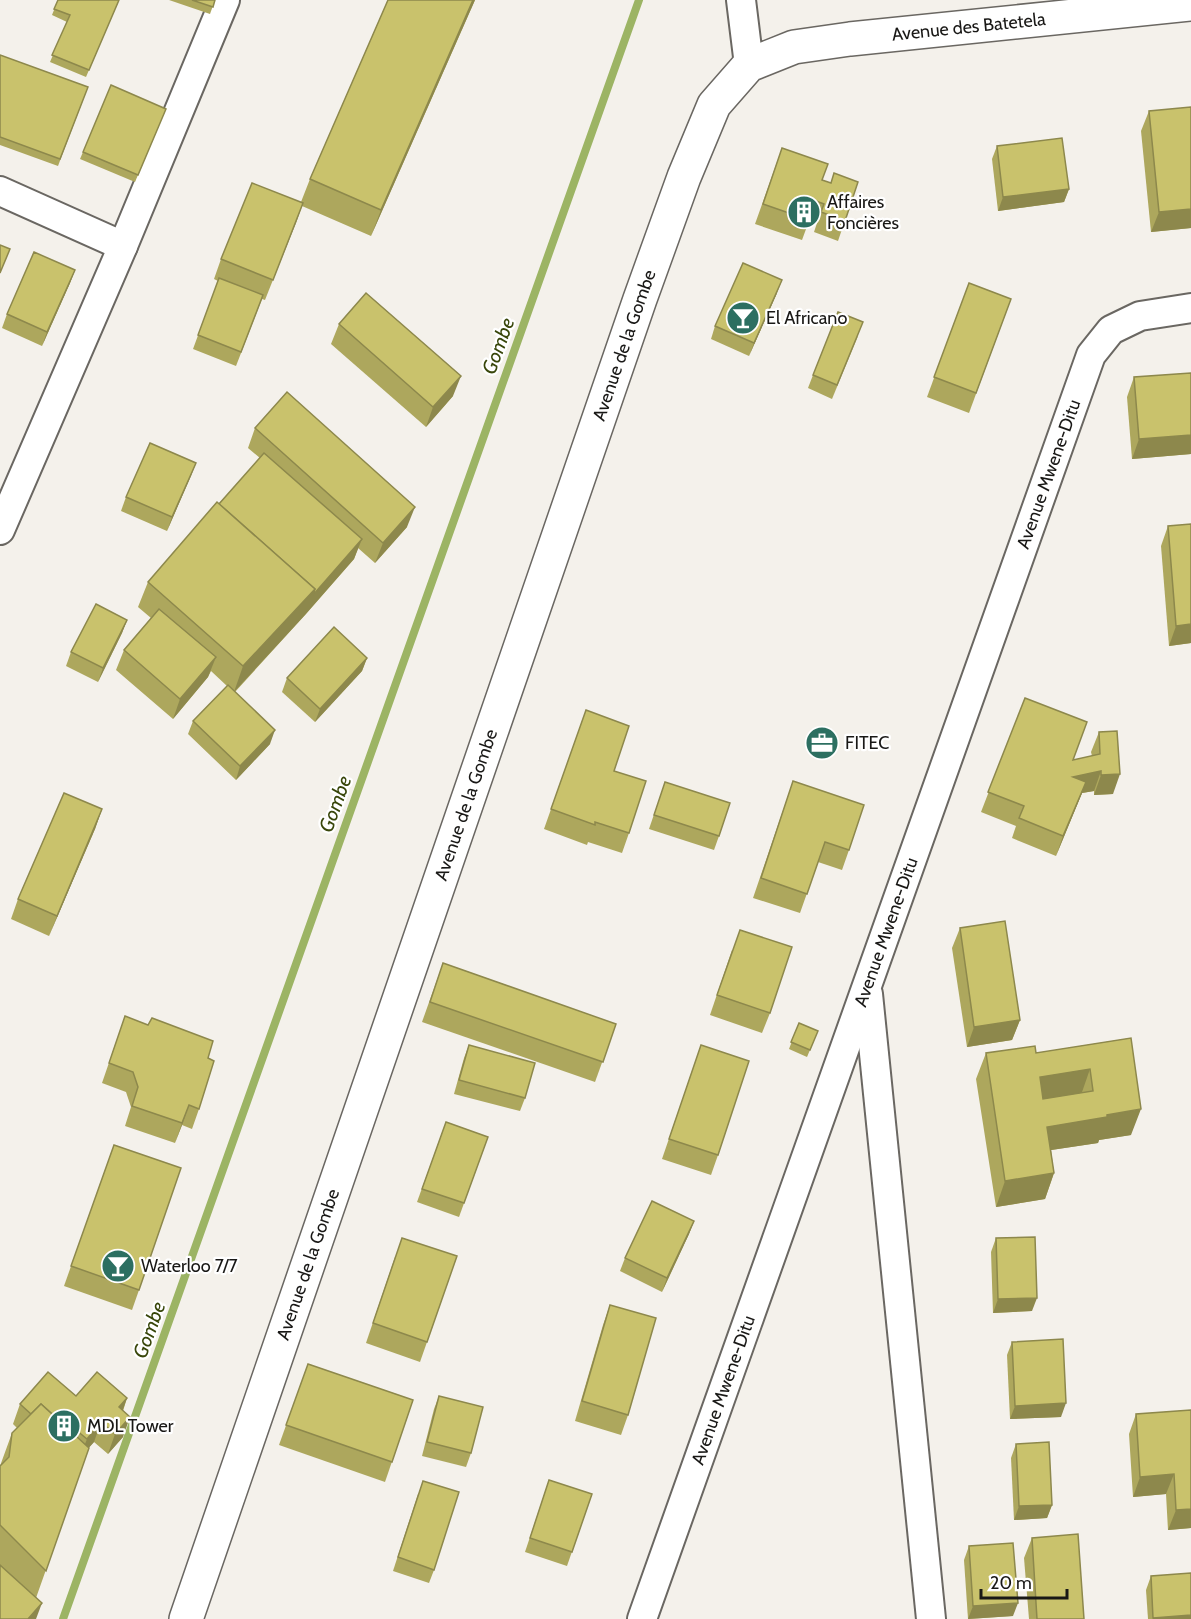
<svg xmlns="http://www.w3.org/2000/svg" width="1191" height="1619" font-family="Cabin,sans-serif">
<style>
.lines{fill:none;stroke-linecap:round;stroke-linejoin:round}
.stream{stroke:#9cb464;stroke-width:8}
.minor-casing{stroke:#6a6762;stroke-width:32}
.tertiary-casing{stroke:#6a6762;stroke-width:36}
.minor{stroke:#fff;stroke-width:28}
.tertiary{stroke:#fff;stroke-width:33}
.wall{fill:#ada75d}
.shaded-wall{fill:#8d884c}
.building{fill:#c9c26c;stroke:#8d884c;stroke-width:1.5;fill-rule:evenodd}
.labels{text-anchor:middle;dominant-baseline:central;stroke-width:4.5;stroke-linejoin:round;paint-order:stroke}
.street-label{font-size:18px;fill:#191816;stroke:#fff}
.poi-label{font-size:18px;fill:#191816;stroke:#fff;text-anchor:start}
.water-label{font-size:20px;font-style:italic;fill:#38460a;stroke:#fff}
</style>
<rect width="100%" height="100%" fill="#f4f1eb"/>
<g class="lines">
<path class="stream" d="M63 1619 639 0"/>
<defs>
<g id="minor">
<path d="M741 0 749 65"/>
<path d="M0 191 123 246"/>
<path d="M0 530 123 246 225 0"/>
<path d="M868 994 931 1619"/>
<path id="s1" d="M642 1619 1091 355 1111 330 1140 316 1191 308"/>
</g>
<g id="tertiary">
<path id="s2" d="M186 1619 640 299 684 177 714 105 749 65 794 47 850 39 1191 4"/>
</g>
</defs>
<use href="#minor" class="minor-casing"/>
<use href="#tertiary" class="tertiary-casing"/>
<use href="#minor" class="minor"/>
<use href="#tertiary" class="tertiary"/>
</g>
<g class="wall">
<path d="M58 0H119L86 77 50 62 67 22 52 15Z"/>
<path d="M169 0H215L210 14Z"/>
<path d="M388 0H475L371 236 302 206 265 300 262 299 236 366 193 349 218 281 214 279 221 259 301 202 310 179Z"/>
<path d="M0 55 88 87 58 166 0 145Z"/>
<path d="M166 109 135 182 80 159 83 152Z"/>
<path d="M1149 111 1191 228 1151 232 1141 131Z"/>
<path d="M997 146 1069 189 1064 202 998 211 992 159Z"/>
<path d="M782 148 822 180 831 183 858 182 838 241 814 232 817 223 809 221 802 240 755 224Z"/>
<path d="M75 270 70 283 42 346 2 328 7 314Z"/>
<path d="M969 283 1011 299 969 413 927 397Z"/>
<path d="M777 293 749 356 711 339 715 326Z"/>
<path d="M339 324 453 396 426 427 331 344Z"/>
<path d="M858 336 832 399 808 388 813 375Z"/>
<path d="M1191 373V454L1132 459 1127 397 1134 377Z"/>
<path d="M255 428 407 527 375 563 358 548 354 559 305 615 235 692 270 744 236 780 188 734 193 721 227 686 211 671 208 677 173 719 116 670 124 650 151 618 138 607 148 582 260 458 248 448Z"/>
<path d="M196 463 167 531 121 511 126 497Z"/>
<path d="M1168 526 1191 643 1169 646 1161 546Z"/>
<path d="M127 620 122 633 98 682 66 666 71 652Z"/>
<path d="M367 658 362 671 315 722 282 692 287 678Z"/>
<path d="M1025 698 1073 760 1092 756 1091 752 1099 732 1113 794 1094 795V791L1082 793 1056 856 1012 838 1016 826 981 812Z"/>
<path d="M586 710 614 771 629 833 622 853 588 842 587 845 544 829Z"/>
<path d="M793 781 849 850 842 870 818 862 800 913 753 898Z"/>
<path d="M665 782 719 836 714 850 649 829Z"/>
<path d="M102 809 95 829 49 936 11 919 18 899Z"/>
<path d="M960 928 1020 1020 1012 1040 967 1047 952 948Z"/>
<path d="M732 950 770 1013 762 1033 710 1015Z"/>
<path d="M443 963 616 1024 595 1082 422 1022Z"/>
<path d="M125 1016 208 1058 199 1109 192 1129 182 1125 175 1143 125 1126 131 1107 126 1092 102 1083Z"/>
<path d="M799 1023 818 1031 807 1057 789 1049Z"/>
<path d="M1131 1038V1135L1099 1140 1098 1143 1051 1150 1054 1173 1045 1199 996 1207 976 1079 986 1053H1036Z"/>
<path d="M469 1045 525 1098 520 1111 454 1094 464 1058Z"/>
<path d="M701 1045 718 1155 711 1175 662 1159Z"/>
<path d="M446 1122 488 1137 459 1217 417 1202Z"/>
<path d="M114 1145 139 1290 132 1310 64 1286Z"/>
<path d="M694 1221 689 1234 662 1292 620 1271 625 1258Z"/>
<path d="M996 1238 1032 1311 993 1313 991 1252Z"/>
<path d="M395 1257 427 1342 420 1362 366 1343Z"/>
<path d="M610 1305 628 1415 621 1435 575 1421 603 1325Z"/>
<path d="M1012 1342 1061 1417 1010 1419 1007 1355Z"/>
<path d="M308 1364 413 1400 385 1482 279 1445Z"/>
<path d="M76 1396 127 1398 123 1411V1437L108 1454 94 1442 89 1447V1448L36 1598 0 1619V1466L12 1433 17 1428 13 1424 20 1404Z"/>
<path d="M439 1396 471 1453 466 1467 422 1456 434 1409Z"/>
<path d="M1191 1410V1528L1168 1530 1166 1494 1133 1497 1129 1434 1136 1414Z"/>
<path d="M1016 1444 1052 1505 1047 1518 1014 1520 1011 1458Z"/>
<path d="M549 1480 592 1494 567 1566 525 1552Z"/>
<path d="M418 1494 434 1570 429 1583 393 1571Z"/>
<path d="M1032 1538 1084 1619H1029L1024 1558Z"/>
<path d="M969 1546 1013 1616 968 1619 964 1560Z"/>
<path d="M1151 1576 1191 1619H1148L1146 1590Z"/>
</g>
<g class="shaded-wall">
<path d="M473 0H475L371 236 381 210Z"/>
<path d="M1069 189 1064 202 998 211 1003 197Z"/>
<path d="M303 203 296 223 265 300 273 280Z"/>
<path d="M1191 209V228L1151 232 1159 212Z"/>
<path d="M75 270 70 283 42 346 47 332Z"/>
<path d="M782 280 777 293 749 356 754 343Z"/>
<path d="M461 376 453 396 426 427 433 407Z"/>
<path d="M1191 435V454L1132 459 1139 439Z"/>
<path d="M196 463 191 476 167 531 172 517Z"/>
<path d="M415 507 407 527 375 563 383 543Z"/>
<path d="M362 539 354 559 305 615 234 692 243 666Z"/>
<path d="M127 620 122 633 98 682 103 668Z"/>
<path d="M1191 624V643L1169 646 1176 626Z"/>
<path d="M216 657 208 677 173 719 180 699Z"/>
<path d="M367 658 362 671 315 722 320 709Z"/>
<path d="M275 730 270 744 236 780 240 766Z"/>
<path d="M1101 771 1094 791 1082 793 1056 856 1063 836 1073 777Z"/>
<path d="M1120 774 1113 794 1094 795 1101 775Z"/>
<path d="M102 809 95 829 49 936 57 916Z"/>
<path d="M1020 1020 1012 1040 967 1047 974 1027Z"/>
<path d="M1090 1069 1081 1095 1030 1103 1040 1077Z"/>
<path d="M189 1105 182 1125 175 1143 182 1123Z"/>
<path d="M1141 1109 1131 1135 1099 1140 1098 1143 1038 1152 1047 1127 1107 1115Z"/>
<path d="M1054 1173 1045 1199 996 1207 1005 1181Z"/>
<path d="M694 1221 689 1234 662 1292 667 1278Z"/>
<path d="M1037 1298 1032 1311 993 1313 998 1299Z"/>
<path d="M127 1398 120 1418 119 1407Z"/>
<path d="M1066 1403 1061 1417 1010 1419 1015 1406Z"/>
<path d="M130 1417 123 1437 108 1454 115 1434Z"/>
<path d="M101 1422 94 1442 79 1459 87 1439Z"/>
<path d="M1174 1474 1166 1494 1133 1497 1140 1477Z"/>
<path d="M1052 1505 1047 1518 1014 1520 1019 1506Z"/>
<path d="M1191 1509V1528L1168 1530 1176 1510Z"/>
<path d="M42 1603 36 1619H28Z"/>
<path d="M1018 1603 1013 1616 968 1619 973 1606Z"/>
<path d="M1191 1615V1619H1153V1618Z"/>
</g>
<g class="building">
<path d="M58 0H119L89 70 52 55 70 15 54 9Z"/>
<path d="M192 0H215L213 7Z"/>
<path d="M388 0H473L381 210 310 179Z"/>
<path d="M0 55 88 87 60 159 0 137Z"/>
<path d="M111 85 166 109 138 175 83 152Z"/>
<path d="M1191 107V209L1159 212 1149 111Z"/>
<path d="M1062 138 1069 189 1003 197 997 146Z"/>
<path d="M782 148 828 164 822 180 831 183 834 173 858 182 845 221 821 212 824 204 816 201 809 220 763 204Z"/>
<path d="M252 183 303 203 273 280 221 259Z"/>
<path d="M0 245 10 249 0 273Z"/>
<path d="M34 252 75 270 47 332 7 314Z"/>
<path d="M743 263 782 280 754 343 715 326Z"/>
<path d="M219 278 263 295 241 352 198 335Z"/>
<path d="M969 283 1011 299 976 393 934 377Z"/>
<path d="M366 293 461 376 433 407 339 324Z"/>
<path d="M838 312 863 322 837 385 813 375Z"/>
<path d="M1191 373V435L1139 439 1134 377Z"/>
<path d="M287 392 415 507 383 543 255 428Z"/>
<path d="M150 443 196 463 172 517 126 497Z"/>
<path d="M264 453 362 539 313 595 315 589 219 504Z"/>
<path d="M217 502 315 589 243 666 148 582Z"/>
<path d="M1191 524V624L1176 626 1168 526Z"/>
<path d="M96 604 127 620 103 668 71 652Z"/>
<path d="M159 609 216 657 180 699 124 650Z"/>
<path d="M334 627 367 658 320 709 287 678Z"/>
<path d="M228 685 275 730 240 766 193 721Z"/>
<path d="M1025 698 1087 722 1073 760 1100 754 1099 732 1117 731 1120 774 1101 775V771L1073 777 1086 782 1063 836 1019 818 1024 806 988 792Z"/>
<path d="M586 710 629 726 614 771 646 781 629 833 595 822V825L551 809Z"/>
<path d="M793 781 864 805 849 850 825 842 807 894 761 878Z"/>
<path d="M665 782 730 803 719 836 654 815Z"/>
<path d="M64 793 102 809 57 916 18 899Z"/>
<path d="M1005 921 1020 1020 974 1027 960 928Z"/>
<path d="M740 930 792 947 770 1013 717 995Z"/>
<path d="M443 963 616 1024 603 1062 430 1002Z"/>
<path d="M125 1016 148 1025 152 1018 213 1041 208 1058 214 1061 199 1109 189 1105 182 1123 132 1106 138 1087 133 1072 109 1063Z"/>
<path d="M799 1023 818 1031 810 1050 791 1042Z"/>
<path d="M1131 1038 1141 1109 1107 1115V1117L1047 1127 1054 1173 1005 1181 986 1053 1035 1046 1036 1053ZM1090 1069 1093 1091 1043 1099 1040 1077Z"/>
<path d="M469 1045 535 1063 525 1098 459 1080Z"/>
<path d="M701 1045 749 1061 718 1155 669 1139Z"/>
<path d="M446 1122 488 1137 464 1203 422 1189Z"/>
<path d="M114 1145 181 1168 139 1290 71 1266Z"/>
<path d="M652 1201 694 1221 667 1278 625 1258Z"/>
<path d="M1035 1237 1037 1298 998 1299 996 1238Z"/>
<path d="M402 1238 457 1256 427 1342 373 1323Z"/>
<path d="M610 1305 656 1318 628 1415 582 1401Z"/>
<path d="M1063 1339 1066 1403 1015 1406 1012 1342Z"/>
<path d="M308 1364 413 1400 392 1462 286 1425Z"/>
<path d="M48 1372 76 1396 97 1372 127 1398 119 1407 130 1417 115 1434 101 1422 87 1439 70 1425 68 1428 41 1404 31 1414 20 1404Z"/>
<path d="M439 1396 483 1407 471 1453 427 1442Z"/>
<path d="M41 1404 89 1448 46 1571 0 1525V1466L9 1457 12 1433Z"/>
<path d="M1191 1410V1509L1176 1510 1174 1474 1140 1477 1136 1414Z"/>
<path d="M1049 1442 1052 1505 1019 1506 1016 1444Z"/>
<path d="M549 1480 592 1494 572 1552 530 1538Z"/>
<path d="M423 1481 459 1492 434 1570 398 1557Z"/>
<path d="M1078 1534 1084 1619H1037L1032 1538Z"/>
<path d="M1013 1543 1018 1603 973 1606 969 1546Z"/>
<path d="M0 1565 42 1603 28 1619H0Z"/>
<path d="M1191 1573V1615L1153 1618 1151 1576Z"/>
</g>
<defs>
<symbol id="building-disc" viewBox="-11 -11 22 22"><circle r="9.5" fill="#2c6f61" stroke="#fff"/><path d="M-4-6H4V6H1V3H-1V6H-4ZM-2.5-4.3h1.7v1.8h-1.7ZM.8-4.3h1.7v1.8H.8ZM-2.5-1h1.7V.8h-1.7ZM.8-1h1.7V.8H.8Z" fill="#fff"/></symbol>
<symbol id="bar-disc" viewBox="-11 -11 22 22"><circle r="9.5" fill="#2c6f61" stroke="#fff"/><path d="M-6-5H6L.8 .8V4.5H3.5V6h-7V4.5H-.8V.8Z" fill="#fff"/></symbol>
<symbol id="office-disc" viewBox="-11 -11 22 22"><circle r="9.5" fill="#2c6f61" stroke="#fff"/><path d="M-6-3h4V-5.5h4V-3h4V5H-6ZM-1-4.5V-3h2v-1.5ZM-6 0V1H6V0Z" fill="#fff"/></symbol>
</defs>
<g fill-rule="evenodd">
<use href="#building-disc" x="785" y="193" width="38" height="38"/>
<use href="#bar-disc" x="724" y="299" width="38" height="38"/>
<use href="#office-disc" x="803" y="724" width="38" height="38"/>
<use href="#bar-disc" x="99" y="1247" width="38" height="38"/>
<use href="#building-disc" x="45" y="1407" width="38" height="38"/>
</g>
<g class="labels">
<g class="street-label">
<text stroke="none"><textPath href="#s2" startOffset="1881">Avenue des Batetela</textPath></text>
<text stroke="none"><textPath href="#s2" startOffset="1347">Avenue de la Gombe</textPath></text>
<text stroke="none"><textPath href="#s1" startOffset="1215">Avenue Mwene-Ditu</textPath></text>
<text stroke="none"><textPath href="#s2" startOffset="861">Avenue de la Gombe</textPath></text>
<text stroke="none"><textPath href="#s1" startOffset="729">Avenue Mwene-Ditu</textPath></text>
<text stroke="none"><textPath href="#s2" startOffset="375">Avenue de la Gombe</textPath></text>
<text stroke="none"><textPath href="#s1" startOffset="243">Avenue Mwene-Ditu</textPath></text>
</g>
<g class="poi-label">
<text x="827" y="202">Affaires<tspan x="827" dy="21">Foncières</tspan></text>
<text x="766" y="318">El Africano</text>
<text x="845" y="743">FITEC</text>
<text x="141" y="1266">Waterloo 7/7</text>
<text x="87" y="1426">MDL Tower</text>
</g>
<g class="water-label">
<text transform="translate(498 346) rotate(-70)">Gombe</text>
<text transform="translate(335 804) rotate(-70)">Gombe</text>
<text transform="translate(149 1330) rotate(-70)">Gombe</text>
</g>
</g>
<path d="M981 1589v9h86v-9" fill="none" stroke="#191816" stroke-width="3"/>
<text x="990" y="1589" font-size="18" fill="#191816" stroke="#ffffff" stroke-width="4.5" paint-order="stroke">20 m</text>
</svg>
